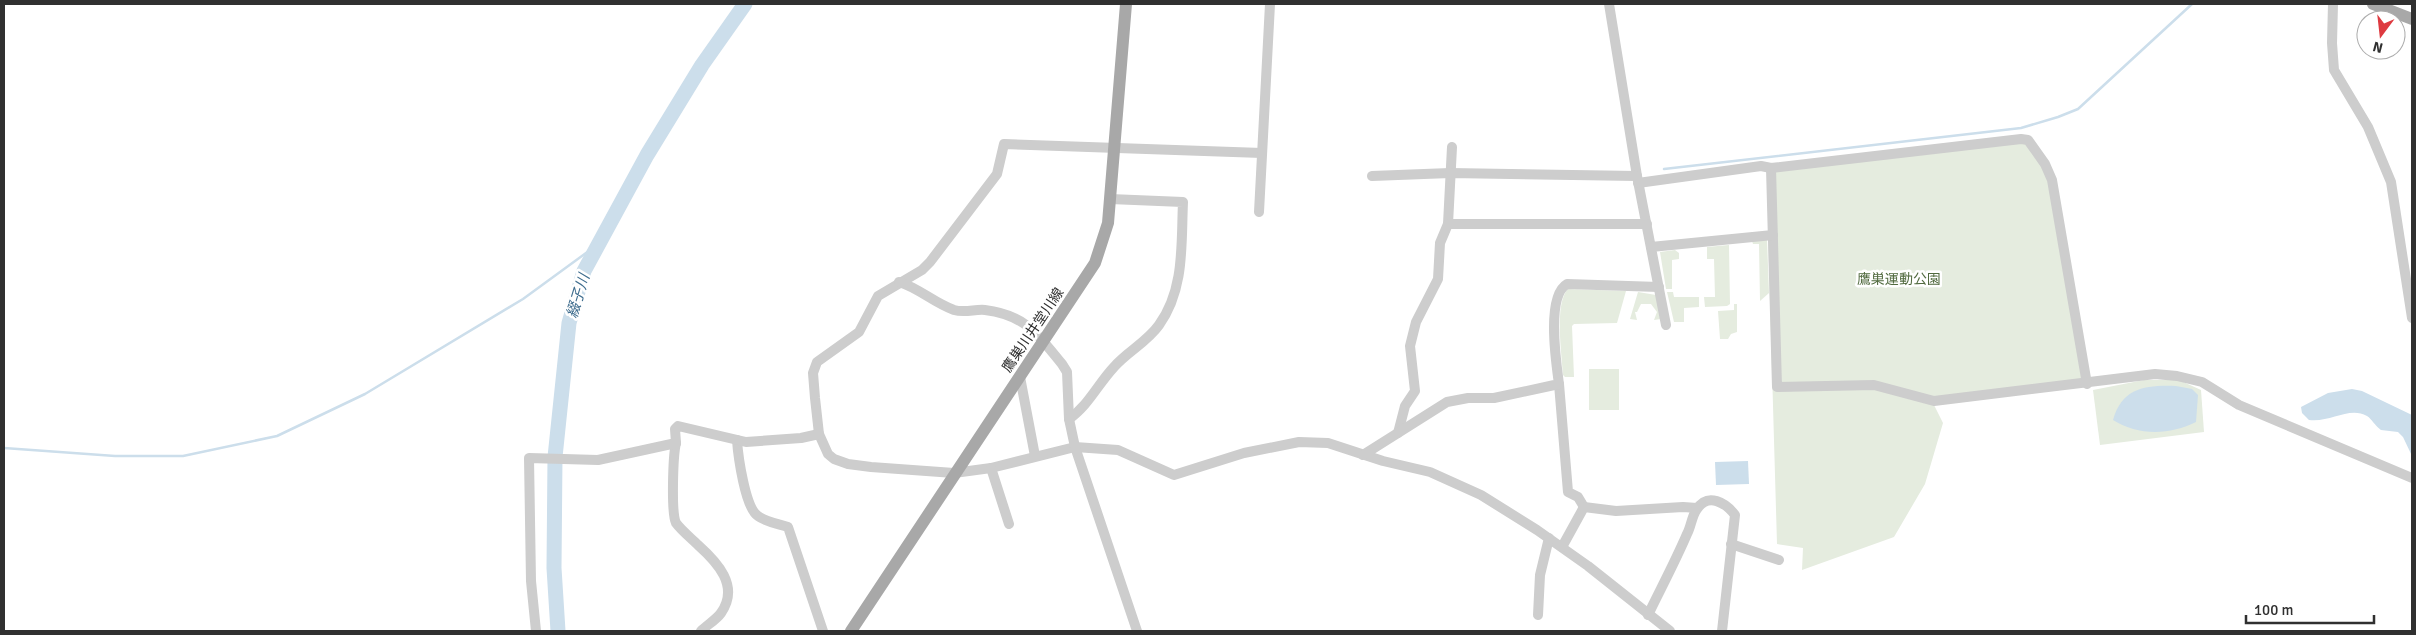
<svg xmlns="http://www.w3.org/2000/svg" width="2416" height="635" font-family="Signika,'Noto Sans JP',sans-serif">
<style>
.green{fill:#e5ecdf}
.water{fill:#ccdeeb}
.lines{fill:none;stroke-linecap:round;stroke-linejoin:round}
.stream{stroke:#ccdeeb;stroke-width:2.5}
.river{stroke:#ccdeeb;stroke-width:15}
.minor{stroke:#cdcdcd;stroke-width:10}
.major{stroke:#a8a8a8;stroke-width:12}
.labels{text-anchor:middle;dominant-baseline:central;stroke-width:5;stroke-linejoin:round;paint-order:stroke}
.park-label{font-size:14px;fill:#516a3f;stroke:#fff}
.street-label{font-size:14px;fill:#303030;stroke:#fff}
.water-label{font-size:15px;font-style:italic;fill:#406e8f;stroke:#fff}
</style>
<rect width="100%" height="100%" fill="#fff"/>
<g class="green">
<path d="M2021 139 2045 164 2087 384 1932 401 1943 423 1925 484 1894 537 1802 570 1803 548 1777 544 1768 232 1771 168Z"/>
<path d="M1767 239 1769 293 1760 301 1759 244H1753L1752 241Z"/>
<path d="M1729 245 1730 304 1727 306 1705 307 1704 297H1715L1714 259H1707V247Z"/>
<path d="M1675 250 1679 253V259L1672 260V289H1666L1660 252Z"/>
<path d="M1568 289 1626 291 1617 323 1574 324 1572 326 1574 377H1565L1563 375C1562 355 1554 303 1568 289Z"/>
<path d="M1638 292 1656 295 1661 319 1654 320 1657 312 1651 304H1641L1637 312H1635L1637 320 1630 319Z"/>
<path d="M1667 292H1673L1674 297H1699V307L1684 308V322H1674Z"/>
<path d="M1734 304H1737V332L1731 334 1728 339H1720L1718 311 1734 310Z"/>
<rect x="1589" y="369" width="30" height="41"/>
<path d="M2144 380H2179L2201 390 2204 432 2100 445 2093 390Z"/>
</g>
<g class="water">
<path d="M2176 386 2192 389 2198 395 2196 422C2170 435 2138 436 2113 420 2122 387 2147 385 2176 386Z"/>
<path d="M2352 389 2362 391 2412 415V456L2403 437 2398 432 2381 430C2375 426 2372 419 2367 416 2349 406 2330 423 2309 420L2302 413 2301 407 2328 393Z"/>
<path d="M1748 461 1749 484 1716 485 1715 462Z"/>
</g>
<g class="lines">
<g class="stream">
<path d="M1664 169 2021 128 2058 117 2078 109 2192 4"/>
<path d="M4 448 115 456H183L277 436 365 394 523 299 597 245"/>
</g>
<path class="river" d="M558 631 554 568 555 457 569 323 584 271 647 155 702 65 745 4"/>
<g class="minor">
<path d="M1609 4 1637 176 1666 325"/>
<path d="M2333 4 2332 43 2334 70 2368 127 2391 182 2412 318"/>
<path d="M1452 147 1448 224H1647"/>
<path d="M1262 153 1004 144 997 174 930 262 922 270 878 296 859 332 817 362 813 373 815 398 819 434 828 454 834 459 848 464 871 467 954 473 991 468 1075 447 1118 450 1174 475 1244 453 1299 442 1328 443 1383 461 1430 472 1481 495 1537 530 1588 566 1670 631"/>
<path d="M1771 168 1777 387 1874 385 1934 401 2155 374 2177 376 2202 382 2239 405 2412 478"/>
<path d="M1372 176 1450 173 1637 176"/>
<path d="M1638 183 1761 166 1771 168 2021 139 2028 140 2045 164 2052 180 2087 384"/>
<path d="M1259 212 1270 4"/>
<path d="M1651 247 1773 235"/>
<path d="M899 282C919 288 934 303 954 310 965 313 975 309 985 310 1026 315 1038 335 1062 364L1067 372 1069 419 1075 447 1137 631"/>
<path d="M1020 377 1035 456"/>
<path d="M1559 384 1568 492 1578 497 1584 507"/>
<path d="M1069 419C1088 406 1098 384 1114 367 1127 352 1147 342 1159 325 1185 289 1181 244 1183 202L1110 199"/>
<path d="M1398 433 1405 406 1415 391 1410 346 1416 322 1438 279 1440 243 1448 224"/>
<path d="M737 440C738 455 745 508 758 516 766 522 779 524 788 527L823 631"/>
<path d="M676 443C673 455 671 513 676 523 682 531 691 538 698 545 717 562 740 586 721 613 716 620 707 625 701 631"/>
<path d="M1363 455 1447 402 1468 398H1494L1559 384C1556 362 1546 296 1567 284L1659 287"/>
<path d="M991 468 1009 524"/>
<path d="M1731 544 1779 560"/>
<path d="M1562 547 1584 507 1616 511 1683 507 1697 508"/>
<path d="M1538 615 1540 575 1549 538"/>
<path d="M1648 615C1661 588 1675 562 1687 534 1691 527 1692 515 1697 509 1708 492 1726 503 1735 515L1722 631"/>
<path d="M536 631 531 581 529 458 598 460 676 443 675 429 678 426 746 442 801 438 819 434"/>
</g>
<g class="major">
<path d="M2373 4 2412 19"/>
<path d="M851 631 1095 263 1108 223 1126 4"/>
</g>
</g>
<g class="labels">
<g class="park-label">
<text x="1899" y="279">鷹巣運動公園</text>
</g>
<g class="street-label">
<text transform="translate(1033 330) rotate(-56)">鷹巣川井堂川線</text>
</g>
<g class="water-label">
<text transform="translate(578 296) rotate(-73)">綴子川</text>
</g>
</g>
<rect width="2416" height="635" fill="none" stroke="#303030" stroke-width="10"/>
<g transform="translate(2381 35) rotate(195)"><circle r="24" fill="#ffffff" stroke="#acacac"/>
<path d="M0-4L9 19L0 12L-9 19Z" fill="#de3a40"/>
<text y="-8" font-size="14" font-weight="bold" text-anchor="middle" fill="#303030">N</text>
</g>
<path d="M2246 615v8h128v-8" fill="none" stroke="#303030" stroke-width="2.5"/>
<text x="2254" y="615" font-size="15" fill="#303030" stroke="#ffffff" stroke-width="4" paint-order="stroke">100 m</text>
</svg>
